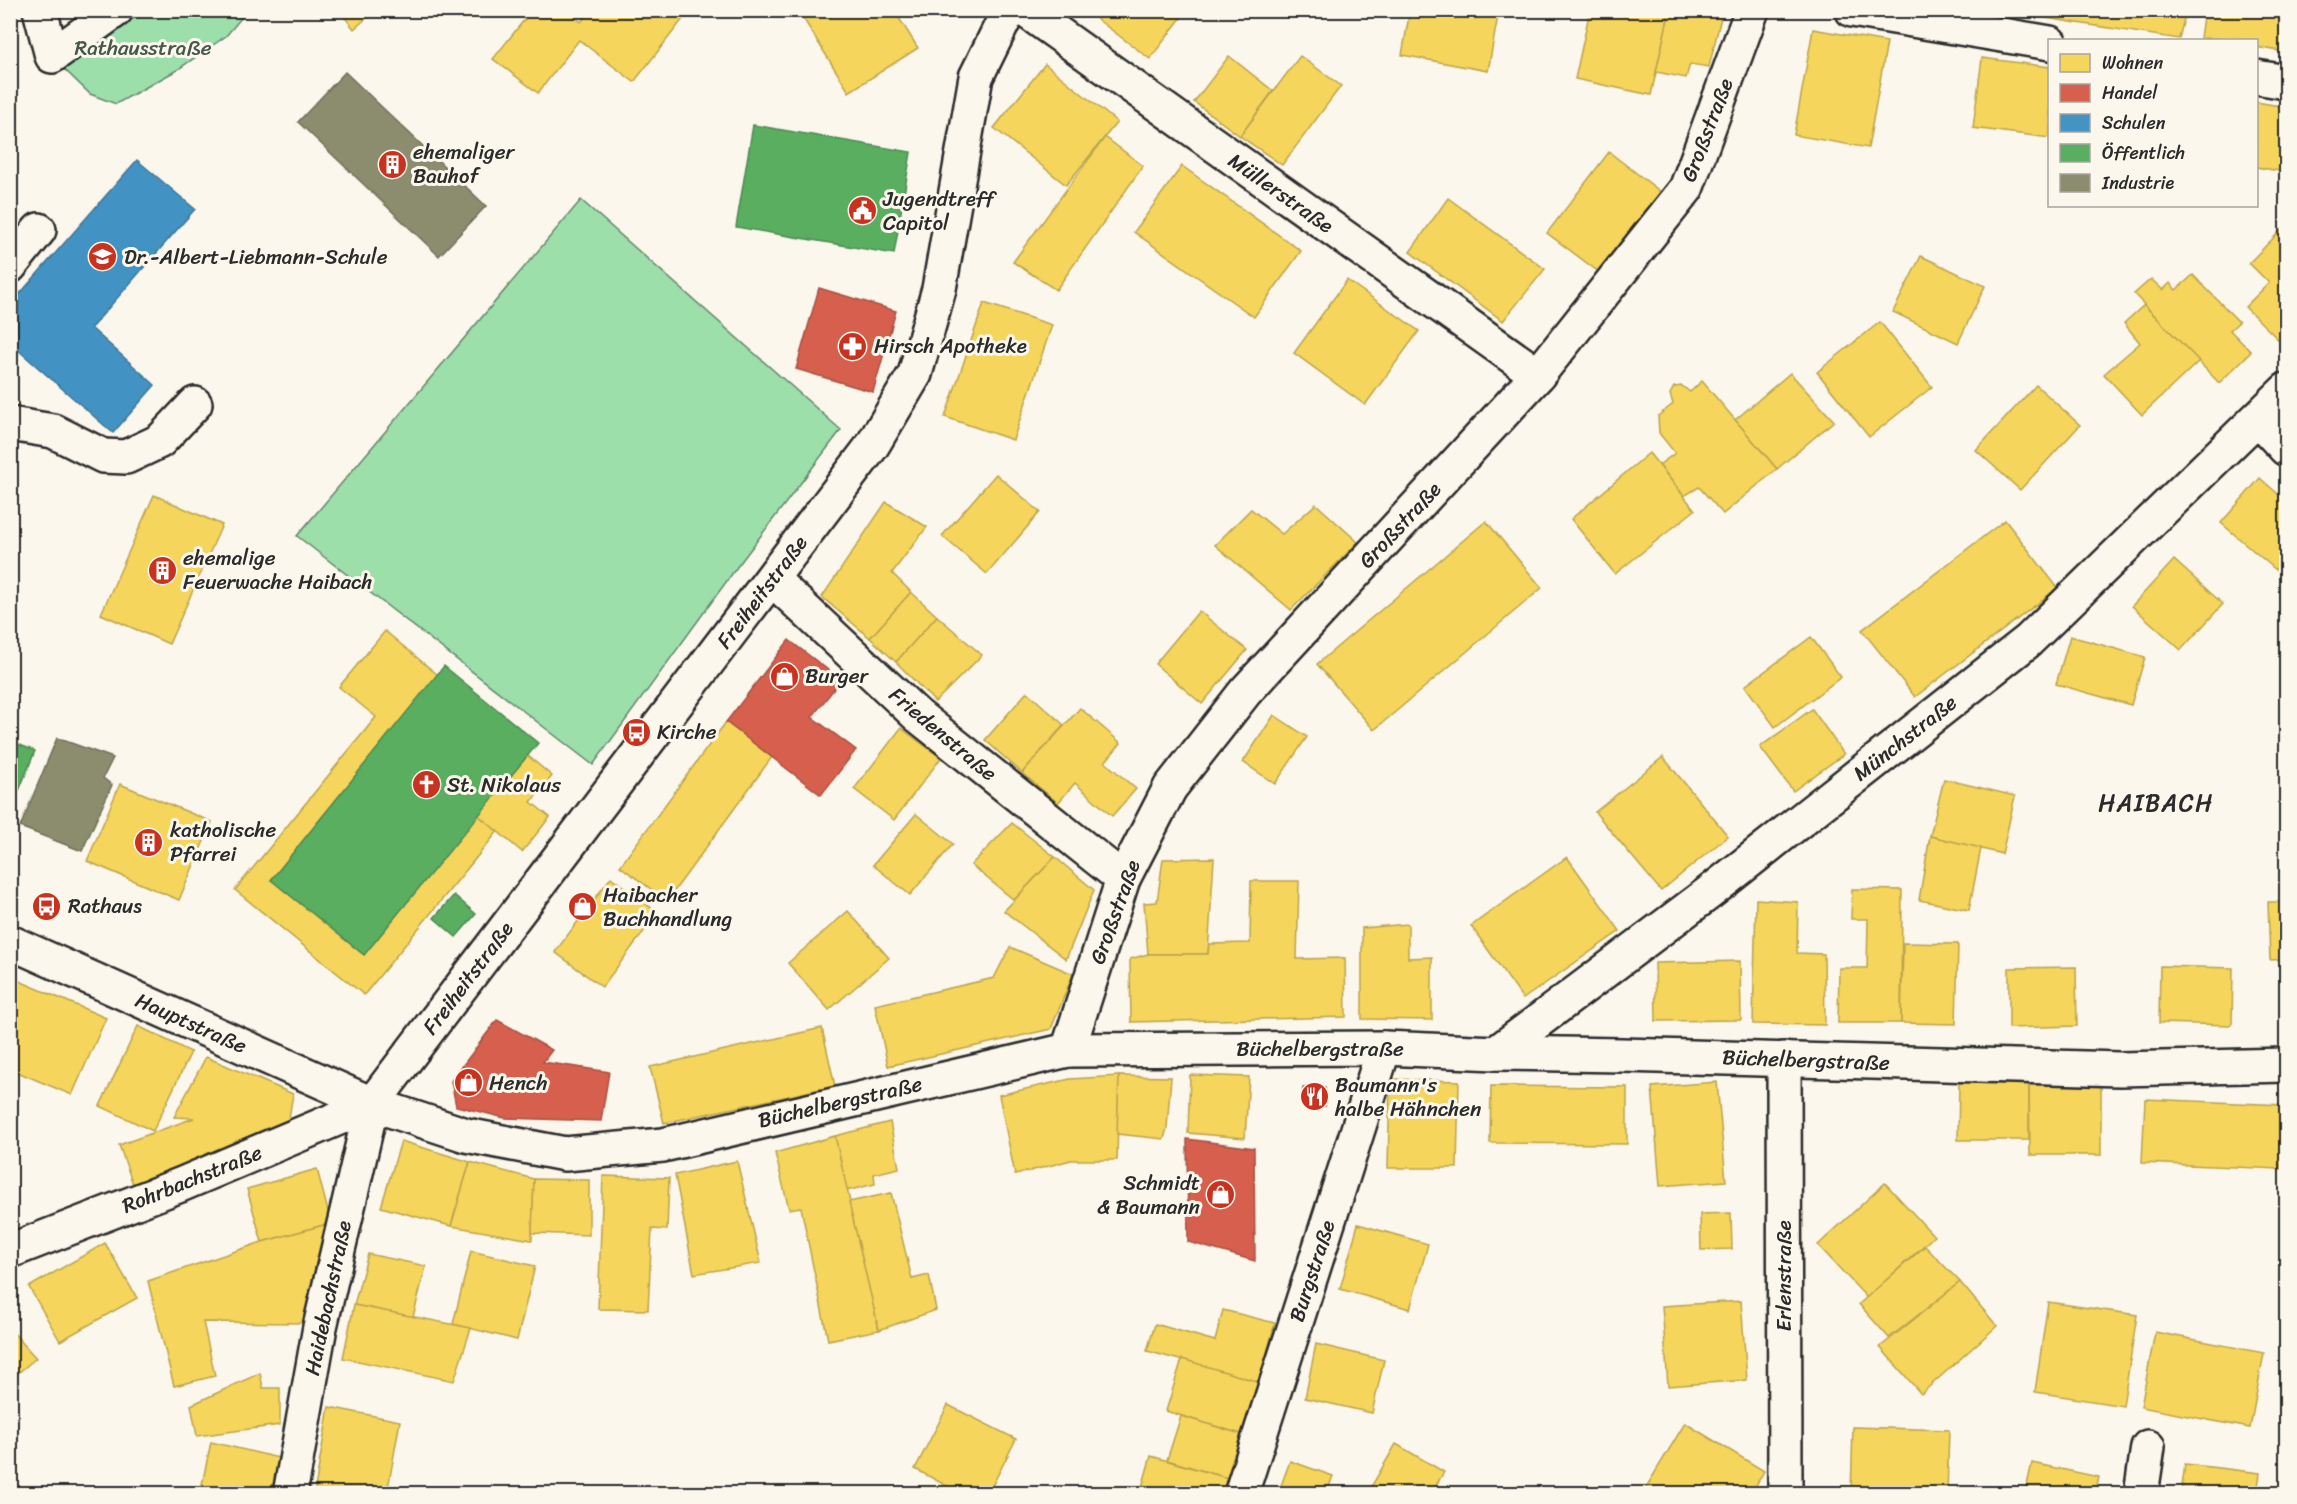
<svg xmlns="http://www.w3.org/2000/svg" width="2297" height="1504" font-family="Sriracha,sans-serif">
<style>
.green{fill:#9cdfaa;stroke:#64856a;stroke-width:1.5}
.homes{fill:#f6d55c;stroke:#b9a24d;stroke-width:1.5}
.shops{fill:#d6604d;stroke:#a35043;stroke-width:1.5}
.schools{fill:#4393c3;stroke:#3c7495;stroke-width:1.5}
.public{fill:#5aae61;stroke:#4c8751;stroke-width:1.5}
.industry{fill:#8c8c6e;stroke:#6f6f5a;stroke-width:1.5}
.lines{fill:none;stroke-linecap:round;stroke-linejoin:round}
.minor-casing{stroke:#2b2b2b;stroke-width:38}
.minor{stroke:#fbf7ec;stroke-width:33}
.labels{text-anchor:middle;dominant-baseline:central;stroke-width:6;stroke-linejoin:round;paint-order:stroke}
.park-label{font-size:21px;fill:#47584b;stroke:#fbf7ec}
.street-label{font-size:21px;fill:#2b2b2b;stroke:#fbf7ec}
.poi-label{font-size:21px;fill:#2b2b2b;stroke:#fbf7ec;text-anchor:start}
.quarter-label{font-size:24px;letter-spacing:1.5px;fill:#2b2b2b;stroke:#fbf7ec}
</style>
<rect width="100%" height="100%" fill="#fbf7ec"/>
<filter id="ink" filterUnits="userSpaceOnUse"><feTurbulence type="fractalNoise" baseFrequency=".0167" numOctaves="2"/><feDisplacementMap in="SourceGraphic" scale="12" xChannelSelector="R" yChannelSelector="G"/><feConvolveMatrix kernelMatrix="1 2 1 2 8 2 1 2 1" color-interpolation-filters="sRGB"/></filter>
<g filter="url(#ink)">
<g class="green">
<path d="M133 11H247L226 36 177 70 116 104 90 94 59 64Z"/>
<path d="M581 200 841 430 737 567 593 765 297 536Z"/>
</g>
<g class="homes">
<path d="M339 10H376L354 29Z"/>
<path d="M532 10H567L581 22 590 10H690L634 82 579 40 538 93 493 59Z"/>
<path d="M798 10H894L918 48 849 92Z"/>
<path d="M1085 10H1187L1150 59Z"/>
<path d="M1410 10H1499L1488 71 1402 55Z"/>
<path d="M1590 10H1670L1651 95 1575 79Z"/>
<path d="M1670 10H1707L1722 13 1709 67 1690 64 1686 78 1656 72Z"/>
<path d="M1997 10H2047L2046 18Z"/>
<path d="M2047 10H2186L2179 39 2046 18Z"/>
<path d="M2204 10H2286V52L2256 47V40L2200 38Z"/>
<path d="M1813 29 1887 42 1868 148 1794 135Z"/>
<path d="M1229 56 1273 91 1240 136 1194 102Z"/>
<path d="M1300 56 1341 86 1282 165 1240 136Z"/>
<path d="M1982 58 2050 67V138L1973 128Z"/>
<path d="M1045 64 1117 122 1066 185 994 128Z"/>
<path d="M2256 102 2286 107V172L2256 167Z"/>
<path d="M1105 137 1143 166 1056 290 1013 262Z"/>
<path d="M1609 152 1666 196 1604 276 1547 233Z"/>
<path d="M1182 166 1301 251 1254 317 1134 232Z"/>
<path d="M1448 198 1545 269 1503 321 1410 252Z"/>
<path d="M2286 225V347L2245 307 2269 283 2249 263Z"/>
<path d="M1921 256 1985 286 1958 343 1893 312Z"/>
<path d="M2193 275 2239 322 2230 330 2251 352 2219 383 2134 294 2151 279 2163 290 2170 283 2176 290Z"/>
<path d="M1347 280 1419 331 1365 405 1294 353Z"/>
<path d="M984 303 1052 325 1013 440 945 417Z"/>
<path d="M2144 305 2199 361 2142 415 2104 374 2140 343 2124 323Z"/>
<path d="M1880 322 1932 387 1869 437 1817 372Z"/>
<path d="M1790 373 1834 421 1777 469 1735 420Z"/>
<path d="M1702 381 1777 469 1723 514 1699 487 1684 496 1659 465 1675 453 1659 433 1658 416 1673 404 1670 394 1674 387 1682 386 1690 392Z"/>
<path d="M2036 385 2080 425 2020 490 1976 450Z"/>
<path d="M1649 453 1695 510 1615 574 1571 519Z"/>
<path d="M996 474 1040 512 987 574 942 536Z"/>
<path d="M2260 478 2286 501V557L2276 570 2221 523Z"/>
<path d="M154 495 222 525 169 644 101 614Z"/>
<path d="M886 502 927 527 892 573 911 592 870 638 822 597Z"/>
<path d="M1316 504 1358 542 1291 610 1215 545 1251 509 1282 534Z"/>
<path d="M2005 520 2058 588 1915 697 1862 630Z"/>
<path d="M1486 521 1542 588 1374 730 1317 664Z"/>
<path d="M2174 560 2223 604 2181 650 2132 606Z"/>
<path d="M911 592 937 616 896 662 870 638Z"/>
<path d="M1199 611 1247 650 1202 704 1155 664Z"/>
<path d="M937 616 982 655 935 702 896 662Z"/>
<path d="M385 631 438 675 271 880 364 955 478 815 498 831 364 995 235 890 376 717 339 687Z"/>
<path d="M2070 636 2145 657 2131 705 2056 684Z"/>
<path d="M1811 637 1841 677 1775 727 1745 686Z"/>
<path d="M1027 692 1064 725 1022 773 985 740Z"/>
<path d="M1080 708 1121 743 1105 762 1136 789 1112 816 1075 783 1058 803 1022 773Z"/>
<path d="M1812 709 1844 754 1793 791 1760 747Z"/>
<path d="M1274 715 1307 737 1275 784 1243 762Z"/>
<path d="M726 722 772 757 667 901 620 866Z"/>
<path d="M901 728 941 758 894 820 854 789Z"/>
<path d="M527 755 552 776 531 802 550 817 522 852 478 815Z"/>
<path d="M1663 757 1728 836 1661 891 1595 812Z"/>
<path d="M1944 779 2015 796 2002 854 1930 836Z"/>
<path d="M120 784 212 822 179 900 87 861Z"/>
<path d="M916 814 953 844 910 895 873 865Z"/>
<path d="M1012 823 1055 857 1014 900 971 865Z"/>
<path d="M1930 836 1981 848 1969 910 1919 900Z"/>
<path d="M1055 857 1094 890 1066 959 1004 911Z"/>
<path d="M1567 857 1620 931 1523 999 1471 926Z"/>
<path d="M1214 858 1208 954H1148L1144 903 1157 902 1163 859Z"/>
<path d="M611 877 658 913 602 987 555 952Z"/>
<path d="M1251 881H1299L1297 959 1345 958 1346 1017 1131 1022 1130 959 1148 954H1208L1209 944 1250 943Z"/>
<path d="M1852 889 1902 890 1901 1023H1838L1839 968H1867L1868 919H1851Z"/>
<path d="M2286 896V895V959L2270 960 2268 902H2286Z"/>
<path d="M1756 899 1798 902 1797 953 1824 954 1825 1025 1753 1024Z"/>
<path d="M848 911 889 958 829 1010 788 963Z"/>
<path d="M1408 924V958L1432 957V1020L1362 1019V928Z"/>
<path d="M1903 943 1958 944 1956 1024 1901 1023Z"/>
<path d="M1010 947 1073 974 1051 1029 888 1066 875 1005 994 978Z"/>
<path d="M1740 961 1741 1020 1656 1021 1655 963Z"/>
<path d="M2160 966 2233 968 2232 1025 2159 1023Z"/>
<path d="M2076 967 2077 1026 2009 1028V968Z"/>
<path d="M10 977 106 1018 72 1095 10 1069Z"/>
<path d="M138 1026 191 1052 153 1131 100 1106Z"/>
<path d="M822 1028 835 1086 664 1123 650 1067Z"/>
<path d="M206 1057 293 1094 288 1124 134 1187 119 1145 194 1118 174 1117Z"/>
<path d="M1190 1075 1249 1077 1245 1138 1188 1133Z"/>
<path d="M1119 1076 1117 1160H1071L1015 1175 999 1095 1070 1079Z"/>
<path d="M1119 1076 1171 1077 1167 1128 1164 1139 1117 1134Z"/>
<path d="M1390 1079 1459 1081 1457 1168H1388Z"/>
<path d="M1959 1081H2029V1140H1958Z"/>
<path d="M2029 1081H2101V1155H2030Z"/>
<path d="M1717 1082 1726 1181 1660 1186 1652 1087Z"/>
<path d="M1491 1086 1627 1087V1144L1490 1143Z"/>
<path d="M2145 1099 2284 1105 2281 1169 2142 1163Z"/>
<path d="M890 1122 899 1168 874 1174 875 1184 846 1191 835 1136Z"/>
<path d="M835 1136 879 1330 828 1340 801 1207 789 1209 775 1153Z"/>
<path d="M401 1141 470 1162 451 1226 381 1207Z"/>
<path d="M737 1161 761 1263 694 1274 675 1175Z"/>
<path d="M470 1162 534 1179 532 1240 451 1226Z"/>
<path d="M317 1169 331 1223 262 1242 247 1189Z"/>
<path d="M603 1176 669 1178 667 1230 652 1229 648 1310 598 1309Z"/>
<path d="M534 1179 589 1180V1235L532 1233Z"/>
<path d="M1885 1183 1934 1236 1867 1298 1818 1245Z"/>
<path d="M891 1193 912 1279 929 1275 936 1310 879 1330 849 1202Z"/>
<path d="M1731 1213 1732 1249 1701 1250 1700 1214Z"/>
<path d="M331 1223 308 1323 203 1322 215 1376 174 1386 148 1281 262 1242Z"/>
<path d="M1358 1224 1428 1244 1410 1309 1340 1289Z"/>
<path d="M105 1243 137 1298 60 1341 29 1287Z"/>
<path d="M1925 1246 1960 1282 1889 1338 1859 1304Z"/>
<path d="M471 1251 535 1266 517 1340 453 1324Z"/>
<path d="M368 1254 426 1266 413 1317 354 1305Z"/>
<path d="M1960 1282 1997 1326 1921 1394 1880 1347Z"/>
<path d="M1741 1301 1747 1380 1668 1386 1662 1306Z"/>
<path d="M2048 1302 2137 1315 2123 1406 2035 1392Z"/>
<path d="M354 1305 471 1328 454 1381 343 1358Z"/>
<path d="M1223 1310 1275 1323 1259 1382 1147 1351 1155 1324 1215 1341Z"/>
<path d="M10 1329 36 1358 10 1380Z"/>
<path d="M2155 1332 2264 1353 2250 1428 2141 1407Z"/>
<path d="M1316 1344 1384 1360 1372 1413 1305 1398Z"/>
<path d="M1182 1359 1259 1382 1244 1435 1166 1411Z"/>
<path d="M260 1373 263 1388H280V1425L197 1436 191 1405Z"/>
<path d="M948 1405 1016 1439 988 1494H962L915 1469Z"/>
<path d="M329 1407 400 1421 387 1494H314Z"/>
<path d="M1181 1416 1244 1435 1231 1479 1167 1460Z"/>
<path d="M1685 1423 1764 1471 1751 1494H1642Z"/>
<path d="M1853 1427 1949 1430 1947 1494H1851Z"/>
<path d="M211 1442 279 1458 271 1494H200Z"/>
<path d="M1396 1444 1444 1472 1431 1494H1367Z"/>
<path d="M1151 1456 1231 1479 1227 1494H1140Z"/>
<path d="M1290 1461 1333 1476 1326 1494H1278Z"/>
<path d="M2032 1463 2099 1477 2095 1494H2025Z"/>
<path d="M2185 1464 2260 1473 2257 1494H2181Z"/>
</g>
<g class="shops">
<path d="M819 288 896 311 873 392 796 369Z"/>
<path d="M789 640 841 680 812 717 856 750 821 795 726 722Z"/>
<path d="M497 1020 552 1050 543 1062 609 1072 601 1121 505 1118 456 1106 451 1081Z"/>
<path d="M1303 1088H1325V1106L1303 1107Z"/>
<path d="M1187 1139 1254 1148 1255 1261 1188 1242Z"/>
</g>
<path class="schools" d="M137 160 195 209 91 328 155 385 113 433 10 343V305Z"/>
<g class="public">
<path d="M753 125 911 152 894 254 736 227Z"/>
<path d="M444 666 538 743 364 955 271 880Z"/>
<path d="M10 741 35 751 10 813Z"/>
<path d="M454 895 476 914 456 937 434 918Z"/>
</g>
<g class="industry">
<path d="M345 72 486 206 439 256 298 122Z"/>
<path d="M57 738 113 758 103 778 112 785 82 851 20 827Z"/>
</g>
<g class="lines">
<defs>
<g id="minor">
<path d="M40 10 52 56 116 10"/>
<path d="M1025 10 1538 375"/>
<path d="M1852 10 2050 43"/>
<path d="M2256 77 2286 82"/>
<path d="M10 266 39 230"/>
<path d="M2258 419 2286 449"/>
<path d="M10 424 53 431 103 456 126 457 160 441 195 404"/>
<path d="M772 579 917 715 1123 879"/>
<path d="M10 942 372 1104 466 1135 565 1154 663 1145 1068 1050 1384 1048 1496 1053 1622 1055 2120 1069 2286 1065"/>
<path d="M1068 1050 1123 879 1170 788 1245 692 1538 375 1686 189 1752 10"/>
<path d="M1496 1053 1710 892 2028 641 2286 390"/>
<path d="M1784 1059 1785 1494"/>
<path d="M10 1251 180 1185 372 1104"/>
<path d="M290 1494 320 1327 372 1104 872 446 915 374 939 289 976 77 1009 10"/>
<path d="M1241 1494 1384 1048"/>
<path d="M2141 1494 2148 1447"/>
</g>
</defs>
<use href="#minor" class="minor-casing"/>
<use href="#minor" class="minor"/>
</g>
</g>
<defs>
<symbol id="building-disc" viewBox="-11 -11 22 22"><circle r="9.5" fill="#c8321e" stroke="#fbf7ec"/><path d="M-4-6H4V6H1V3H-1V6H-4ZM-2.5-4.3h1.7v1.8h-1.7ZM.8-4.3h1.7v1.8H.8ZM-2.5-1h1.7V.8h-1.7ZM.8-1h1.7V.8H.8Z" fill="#fff"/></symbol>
<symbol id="civic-disc" viewBox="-11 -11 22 22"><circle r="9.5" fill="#c8321e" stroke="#fbf7ec"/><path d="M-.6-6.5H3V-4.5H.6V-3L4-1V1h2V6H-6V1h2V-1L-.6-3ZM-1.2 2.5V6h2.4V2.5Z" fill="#fff"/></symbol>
<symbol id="school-disc" viewBox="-11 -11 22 22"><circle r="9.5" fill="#c8321e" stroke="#fbf7ec"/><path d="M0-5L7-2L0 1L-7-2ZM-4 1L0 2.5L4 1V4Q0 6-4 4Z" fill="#fff"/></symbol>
<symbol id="pharmacy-disc" viewBox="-11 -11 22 22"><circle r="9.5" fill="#c8321e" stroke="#fbf7ec"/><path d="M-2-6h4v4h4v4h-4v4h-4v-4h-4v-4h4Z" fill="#fff"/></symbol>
<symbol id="shop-disc" viewBox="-11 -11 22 22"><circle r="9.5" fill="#c8321e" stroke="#fbf7ec"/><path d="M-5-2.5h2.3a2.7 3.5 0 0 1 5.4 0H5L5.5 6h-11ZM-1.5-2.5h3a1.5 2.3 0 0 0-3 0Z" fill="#fff"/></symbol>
<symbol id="bus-disc" viewBox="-11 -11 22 22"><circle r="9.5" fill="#c8321e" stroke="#fbf7ec"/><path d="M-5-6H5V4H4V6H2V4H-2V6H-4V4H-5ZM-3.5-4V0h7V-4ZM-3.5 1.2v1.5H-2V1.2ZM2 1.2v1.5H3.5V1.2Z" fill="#fff"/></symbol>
<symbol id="church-disc" viewBox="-11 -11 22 22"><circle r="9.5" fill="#c8321e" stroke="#fbf7ec"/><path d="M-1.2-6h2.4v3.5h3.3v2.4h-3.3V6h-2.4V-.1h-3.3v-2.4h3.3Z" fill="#fff"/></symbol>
<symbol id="restaurant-disc" viewBox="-11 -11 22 22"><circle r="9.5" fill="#c8321e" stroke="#fbf7ec"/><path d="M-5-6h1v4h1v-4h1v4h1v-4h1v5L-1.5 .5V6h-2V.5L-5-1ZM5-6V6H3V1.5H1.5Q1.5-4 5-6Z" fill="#fff"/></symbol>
</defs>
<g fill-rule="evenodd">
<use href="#building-disc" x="376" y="148" width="33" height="33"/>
<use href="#civic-disc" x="846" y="194" width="33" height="33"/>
<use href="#school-disc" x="86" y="240" width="33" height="33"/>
<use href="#pharmacy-disc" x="836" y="330" width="33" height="33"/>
<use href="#building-disc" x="146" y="554" width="33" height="33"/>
<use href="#shop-disc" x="768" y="660" width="33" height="33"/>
<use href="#bus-disc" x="620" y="716" width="33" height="33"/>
<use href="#church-disc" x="410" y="768" width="33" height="33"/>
<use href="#building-disc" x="132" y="826" width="33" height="33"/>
<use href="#bus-disc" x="30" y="890" width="33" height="33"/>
<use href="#shop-disc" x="566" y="890" width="33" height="33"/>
<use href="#shop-disc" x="452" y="1066" width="33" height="33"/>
<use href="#restaurant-disc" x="1298" y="1080" width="33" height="33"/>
<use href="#shop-disc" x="1204" y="1178" width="33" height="33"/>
</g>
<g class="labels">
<g class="park-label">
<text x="143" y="48">Rathausstraße</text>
</g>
<g class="street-label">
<text transform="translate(1707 130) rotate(-69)">Großstraße</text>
<text transform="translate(1281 193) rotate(35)">Müllerstraße</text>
<text transform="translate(1400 525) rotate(-47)">Großstraße</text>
<text transform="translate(762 592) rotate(-53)">Freiheitstraße</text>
<text transform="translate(943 734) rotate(40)">Friedenstraße</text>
<text transform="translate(1905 738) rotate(-38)">Münchstraße</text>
<text transform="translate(1115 912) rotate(-70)">Großstraße</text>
<text transform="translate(468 978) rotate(-53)">Freiheitstraße</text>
<text transform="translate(191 1023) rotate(24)">Hauptstraße</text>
<text x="1320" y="1049">Büchelbergstraße</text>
<text transform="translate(1806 1060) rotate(2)">Büchelbergstraße</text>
<text transform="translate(840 1102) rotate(-13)">Büchelbergstraße</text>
<text transform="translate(192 1179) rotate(-22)">Rohrbachstraße</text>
<text transform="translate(1312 1271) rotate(-72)">Burgstraße</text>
<text transform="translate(1784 1276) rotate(-90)">Erlenstraße</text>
<text transform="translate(328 1298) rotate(-78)">Haidebachstraße</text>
</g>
<g class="poi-label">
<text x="413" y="152">ehemaliger<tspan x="413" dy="24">Bauhof</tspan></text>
<text x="883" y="199">Jugendtreff<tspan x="883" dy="24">Capitol</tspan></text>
<text x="124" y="257">Dr.-Albert-Liebmann-Schule</text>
<text x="874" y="346">Hirsch Apotheke</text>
<text x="183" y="558">ehemalige<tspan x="183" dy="24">Feuerwache Haibach</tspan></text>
<text x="805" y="676">Burger</text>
<text x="657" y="732">Kirche</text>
<text x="447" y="785">St. Nikolaus</text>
<text x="170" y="830">katholische<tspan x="170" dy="24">Pfarrei</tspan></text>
<text x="603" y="895">Haibacher<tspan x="603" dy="24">Buchhandlung</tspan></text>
<text x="68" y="906">Rathaus</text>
<text x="489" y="1083">Hench</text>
<text x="1335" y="1085">Baumann's<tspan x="1335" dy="24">halbe Hähnchen</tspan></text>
<text x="1200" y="1183" text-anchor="end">Schmidt<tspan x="1200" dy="24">&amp; Baumann</tspan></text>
</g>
<g class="quarter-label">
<text x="2156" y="803">HAIBACH</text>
</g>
</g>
<rect width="2297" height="1504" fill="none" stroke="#fbf7ec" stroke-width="36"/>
<rect x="18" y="18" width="2261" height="1468" fill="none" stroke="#2b2b2b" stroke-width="2" filter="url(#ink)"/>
<rect x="2048" y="39" width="210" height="168" fill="#fbf7ec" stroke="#a8a59f" stroke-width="1.5"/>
<rect x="2060" y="54" width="30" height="18" fill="#f6d55c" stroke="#a8a59f" stroke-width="1.5"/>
<text x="2102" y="69" font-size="18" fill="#2b2b2b">Wohnen</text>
<rect x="2060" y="84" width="30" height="18" fill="#d6604d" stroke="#a8a59f" stroke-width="1.5"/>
<text x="2102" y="99" font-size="18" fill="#2b2b2b">Handel</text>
<rect x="2060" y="114" width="30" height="18" fill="#4393c3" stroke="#a8a59f" stroke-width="1.5"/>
<text x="2102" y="129" font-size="18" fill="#2b2b2b">Schulen</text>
<rect x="2060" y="144" width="30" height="18" fill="#5aae61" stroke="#a8a59f" stroke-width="1.5"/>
<text x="2102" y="159" font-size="18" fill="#2b2b2b">Öffentlich</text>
<rect x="2060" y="174" width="30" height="18" fill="#8c8c6e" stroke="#a8a59f" stroke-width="1.5"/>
<text x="2102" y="189" font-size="18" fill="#2b2b2b">Industrie</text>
</svg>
